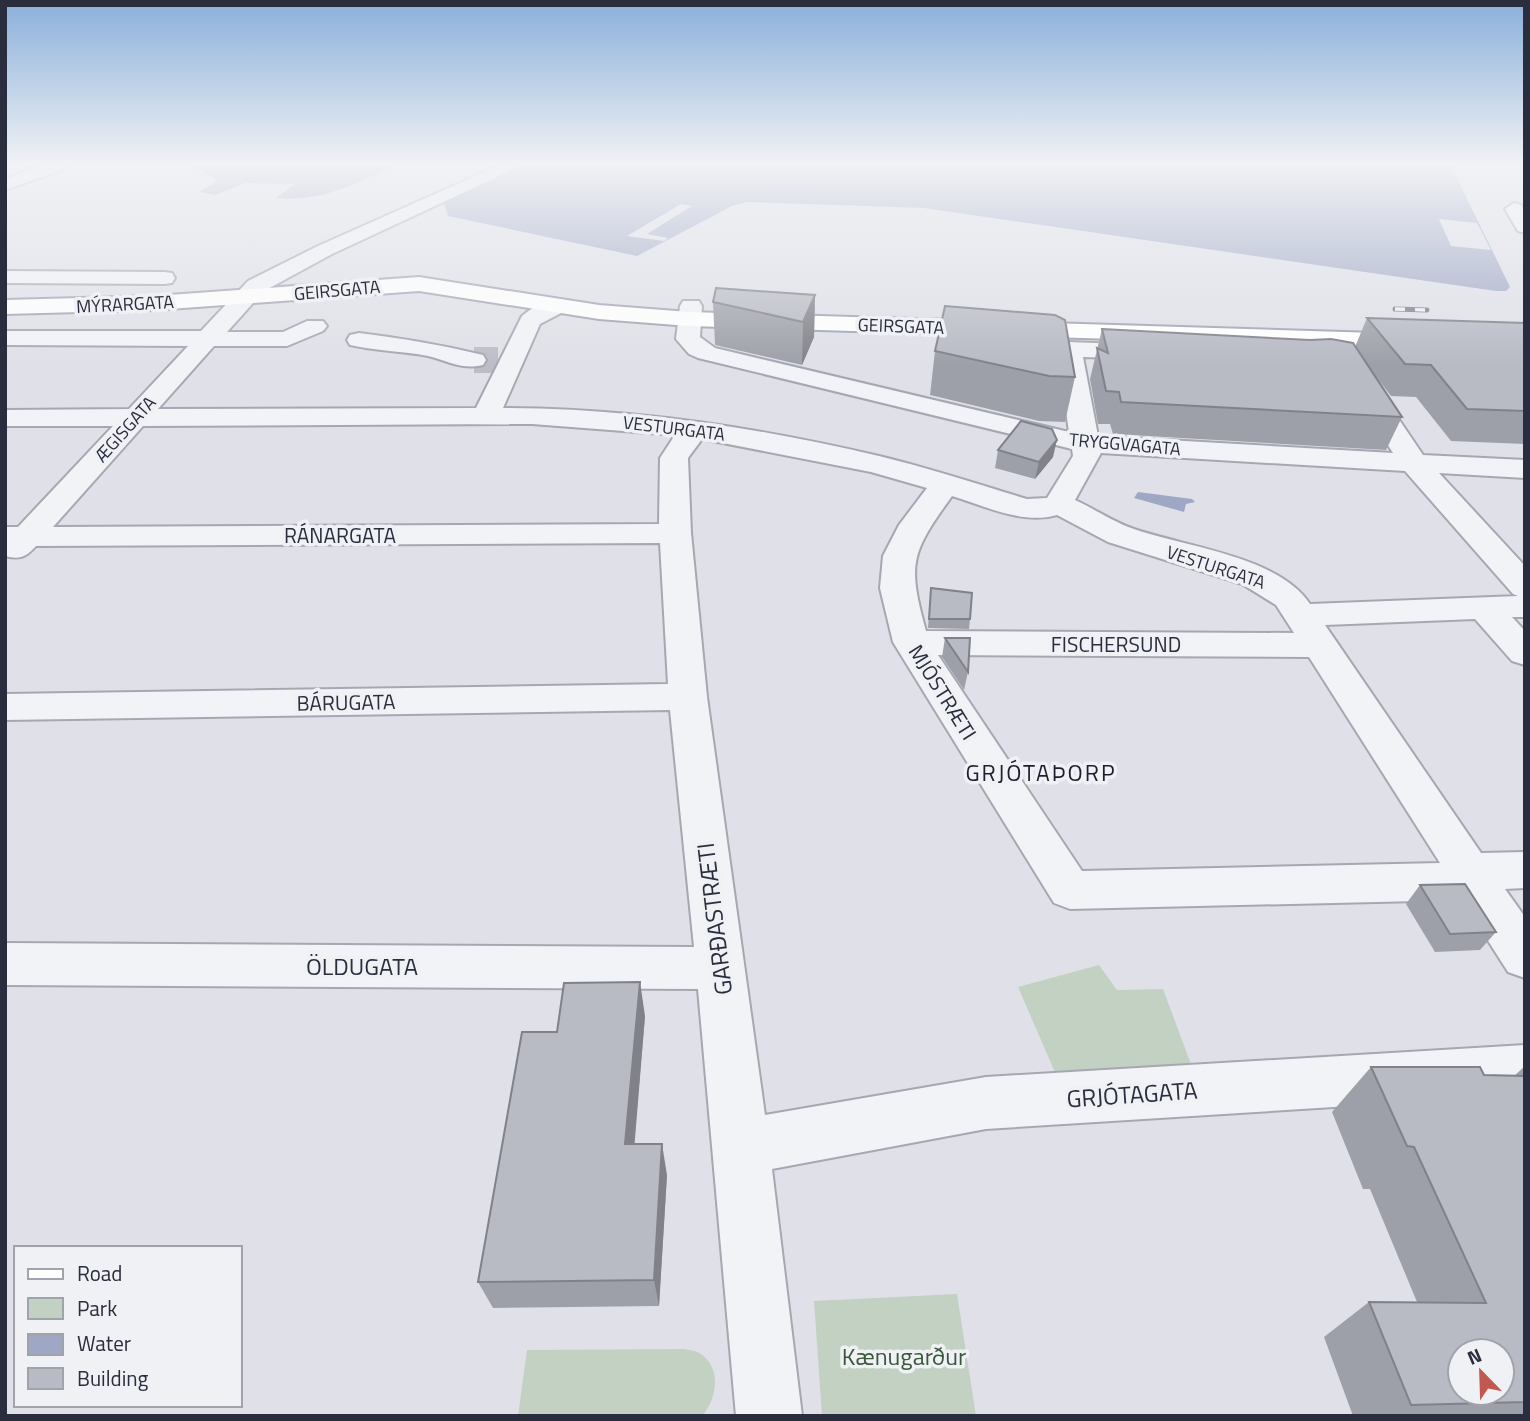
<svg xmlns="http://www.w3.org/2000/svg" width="1530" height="1421" font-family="'Titillium Web',sans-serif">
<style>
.green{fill:#c2d1c2}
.water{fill:#9ea8c5}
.pier{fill:#e0e1e8}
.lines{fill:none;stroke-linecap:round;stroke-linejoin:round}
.minor-tunnel{stroke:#bcbdc6;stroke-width:26;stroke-dasharray:26 13;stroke-linecap:butt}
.minor-casing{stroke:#a6a7b2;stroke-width:4}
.major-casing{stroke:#a0a3b2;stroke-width:4}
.minor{fill:#f2f3f6;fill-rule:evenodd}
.major{fill:#fff;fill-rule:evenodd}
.rail-casing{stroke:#7b7e90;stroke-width:5}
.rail{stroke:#eff1f5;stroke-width:3.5;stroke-dasharray:10;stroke-linecap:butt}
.wall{fill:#9ea0a9}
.shaded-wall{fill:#818289}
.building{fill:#b8bac4;stroke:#818289;stroke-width:2;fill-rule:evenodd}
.labels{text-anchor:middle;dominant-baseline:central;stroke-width:7;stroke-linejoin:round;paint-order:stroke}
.far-street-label{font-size:18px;fill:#2a2d3e;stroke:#eff1f5}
.street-label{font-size:21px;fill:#2a2d3e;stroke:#eff1f5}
.neighbourhood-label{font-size:23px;letter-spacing:2px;fill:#1c1e2f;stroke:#eff1f5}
.near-street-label{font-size:24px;fill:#2a2d3e;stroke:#eff1f5}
.near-park-label{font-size:24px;fill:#39583a;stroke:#eff1f5}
</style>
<rect width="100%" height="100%" fill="#e0e1e8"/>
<g class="green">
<path d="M1099 965 1117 990 1163 989 1198 1083 1057 1077 1018 987Z"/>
<path d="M957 1294 976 1416H822L814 1301Z"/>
<path d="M685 1349C689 1350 697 1351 701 1354 722 1369 717 1399 702 1416H518L527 1350Z"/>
</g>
<g class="water">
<path d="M394 166C353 185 322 202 276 198L295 184 245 183 216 195 199 192 218 180 194 167Z"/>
<path d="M520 166H1451L1510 287 1506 291H1496L924 208 746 202 732 206 637 256 448 216 444 203Z"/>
<path d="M1138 492 1192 499 1195 502 1186 504 1184 512 1134 498Z"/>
</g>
<g class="pier">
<path d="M681 204 692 206 647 234 668 238 664 241 627 236Z"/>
<path d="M1439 219 1477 223 1491 250 1451 246Z"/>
</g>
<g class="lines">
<path class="minor-tunnel" d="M474 360H498"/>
<defs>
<g id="minor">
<path d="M39 166H64L62 170 5 190V179Z"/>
<path d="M498 166H521L332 254 264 291 227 332H283L307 321H323L327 326 323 331 287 346H214L158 409 476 408 522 316C534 306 549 297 565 301L568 306 565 311 540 324 503 408C630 408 756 427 879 456 929 468 977 484 1027 499L1047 498 1073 456 1072 449 698 358 689 354 676 339 680 306 683 301H699L702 306 700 337 715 348 1069 432 1057 349 1060 344 1069 342 1147 345 1156 347 1159 352 1156 357 1147 359 1083 357 1098 436 1393 453 1353 390 1357 384 1366 382 1375 384 1423 455 1525 460V478L1439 473 1525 566V617H1512L1525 631V665L1512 661 1475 619 1325 625 1481 853 1525 852V888L1505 889 1525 917V978L1508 972 1462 900 1070 909 1054 903 893 642 880 588 883 556 899 525 927 488 871 472 702 439 688 458 691 533 707 697 765 1115 986 1077 1525 1045V1095L986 1129 772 1169 802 1416H736L698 989 5 985V943L694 947 670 710 5 720V694L668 684 660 543 36 546C26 557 20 560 5 556V527H18L113 426H5V410L129 409 188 346 5 345V331H201L248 281 318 246ZM532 424 675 435 660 458 659 524 53 527 143 426ZM1101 453 1405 471 1513 594 1518 596 1310 604C1278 556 1186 547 1134 529 1113 522 1095 509 1075 500ZM952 496C985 506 1023 525 1057 515L1108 542 1242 584 1276 605 1294 633 926 631C907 563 911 553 952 496ZM938 655 1309 657 1440 863 1082 871Z"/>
<path d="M1514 203 1521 205 1525 211V233L1518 231 1505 209Z"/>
<path d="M5 271 164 272 172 273 175 278 172 283 164 284 5 283Z"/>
<path d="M359 333C401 338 442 345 483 355L486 360 483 365C462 370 448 361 428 356 403 351 376 351 350 345L347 340 350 335Z"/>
</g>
<path id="major" d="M419 277 599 305 689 312 1410 334 1419 336 1422 341 1419 346 1410 348 689 326 599 319 419 291 155 310 5 314V300L155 296Z"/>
</defs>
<use href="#minor" class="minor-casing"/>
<use href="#major" class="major-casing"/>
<use href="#minor" class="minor"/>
<use href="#major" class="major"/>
<defs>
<path id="rail" d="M1395 309 1427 310"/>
</defs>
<use href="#rail" class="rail-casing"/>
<use href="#rail" class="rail"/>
</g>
<g class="wall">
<path d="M815 295 814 337 802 365 715 345 713 302Z"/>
<path d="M1367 318 1525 323V444L1451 441 1416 397 1391 396 1367 365 1402 417 1386 450 1113 434 1110 424H1098L1090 379 1102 329 1355 347Z"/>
<path d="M935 351 1075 377 1065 422 1039 421 930 395Z"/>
<path d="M998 450 1053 457 1035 479 995 468Z"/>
<path d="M931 588 970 619 969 629 928 628Z"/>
<path d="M945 638 968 672 964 690 942 657Z"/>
<path d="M1420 885 1496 932 1480 950 1435 952 1406 904Z"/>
<path d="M645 1016 634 1144 667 1175 659 1306 493 1308 478 1282 557 1032Z"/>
<path d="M1525 1066V1416H1353L1324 1337 1369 1302H1417L1370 1189H1363L1332 1112 1371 1067 1484 1075 1514 1076Z"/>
</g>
<g class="shaded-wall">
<path d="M815 295 814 337 802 365 803 322Z"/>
<path d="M1057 440 1053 457 1035 479 1039 462Z"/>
<path d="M640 982 645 1016 632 1175 625 1144Z"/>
<path d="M662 1144 667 1175 659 1306 654 1280Z"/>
</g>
<g class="building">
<path d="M716 288 815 295 803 322 713 302Z"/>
<path d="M945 306 1055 315 1065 320 1075 377 1049 376 935 351Z"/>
<path d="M1367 318 1525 323V411L1467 409 1431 365 1405 364Z"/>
<path d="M1102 329 1310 340 1331 339 1353 343 1402 417 1121 402 1119 392 1106 391 1097 348 1108 353Z"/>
<path d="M1021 421 1052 429 1057 440 1039 462 998 450Z"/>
<path d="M931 588 972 593 970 619H929Z"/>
<path d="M945 638H970L968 672Z"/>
<path d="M1465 884 1496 932 1450 934 1420 885Z"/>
<path d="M640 982 625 1144H662L654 1280 478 1282 522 1032H557L564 983Z"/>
<path d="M1371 1067H1480L1484 1075 1525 1076V1402L1411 1405 1369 1302 1486 1303 1414 1147 1407 1146ZM1460 1351H1502V1393H1460Z"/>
</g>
<linearGradient id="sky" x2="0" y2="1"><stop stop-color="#8aafda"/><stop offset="0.45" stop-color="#f1f2f5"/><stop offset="1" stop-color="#f1f2f5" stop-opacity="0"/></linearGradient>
<rect width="1530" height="365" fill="url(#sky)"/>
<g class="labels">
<g class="far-street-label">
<text transform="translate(337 290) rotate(-5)">GEIRSGATA</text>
<text transform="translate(125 304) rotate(-3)">MÝRARGATA</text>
<text transform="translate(901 326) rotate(2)">GEIRSGATA</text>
<text transform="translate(674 428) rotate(7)">VESTURGATA</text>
<text transform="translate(125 429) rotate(-48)">ÆGISGATA</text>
<text transform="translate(1125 444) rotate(5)">TRYGGVAGATA</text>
<text transform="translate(1216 567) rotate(18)">VESTURGATA</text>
</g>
<g class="street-label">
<text x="340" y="535">RÁNARGATA</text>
<text x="1116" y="644">FISCHERSUND</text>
<text transform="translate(943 692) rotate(58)">MJÓSTRÆTI</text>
<text transform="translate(346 702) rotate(-1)">BÁRUGATA</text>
</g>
<g class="neighbourhood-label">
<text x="1041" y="772">GRJÓTAÞORP</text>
</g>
<g class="near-street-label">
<text transform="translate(714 919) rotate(-97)">GARÐASTRÆTI</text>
<text x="362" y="966">ÖLDUGATA</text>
<text transform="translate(1132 1094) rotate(-4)">GRJÓTAGATA</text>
</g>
<g class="near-park-label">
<text x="904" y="1356">Kænugarður</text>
</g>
</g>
<rect width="1530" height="1421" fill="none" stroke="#2a2d3e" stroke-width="14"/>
<rect x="14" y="1246" width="228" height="161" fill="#eff1f5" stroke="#a0a3ac" stroke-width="2"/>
<rect x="28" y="1269" width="35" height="10" fill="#ffffff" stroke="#a0a3ac" stroke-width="2"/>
<text x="77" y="1281" font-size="21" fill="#2a2d3e">Road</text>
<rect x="28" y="1298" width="35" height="21" fill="#c2d1c2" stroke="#a0a3ac" stroke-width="2"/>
<text x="77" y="1316" font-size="21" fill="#2a2d3e">Park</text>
<rect x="28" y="1334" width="35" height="21" fill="#9ea8c5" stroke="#a0a3ac" stroke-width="2"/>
<text x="77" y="1351" font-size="21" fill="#2a2d3e">Water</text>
<rect x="28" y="1368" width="35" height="21" fill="#b8bac4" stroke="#a0a3ac" stroke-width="2"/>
<text x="77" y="1386" font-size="21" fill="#2a2d3e">Building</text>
<g transform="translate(1481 1372) rotate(337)"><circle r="33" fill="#eff1f5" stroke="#a0a3ac" stroke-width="2"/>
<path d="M0-5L12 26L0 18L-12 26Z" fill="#c25950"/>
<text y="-10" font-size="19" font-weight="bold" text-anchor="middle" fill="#2a2d3e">N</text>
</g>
</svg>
